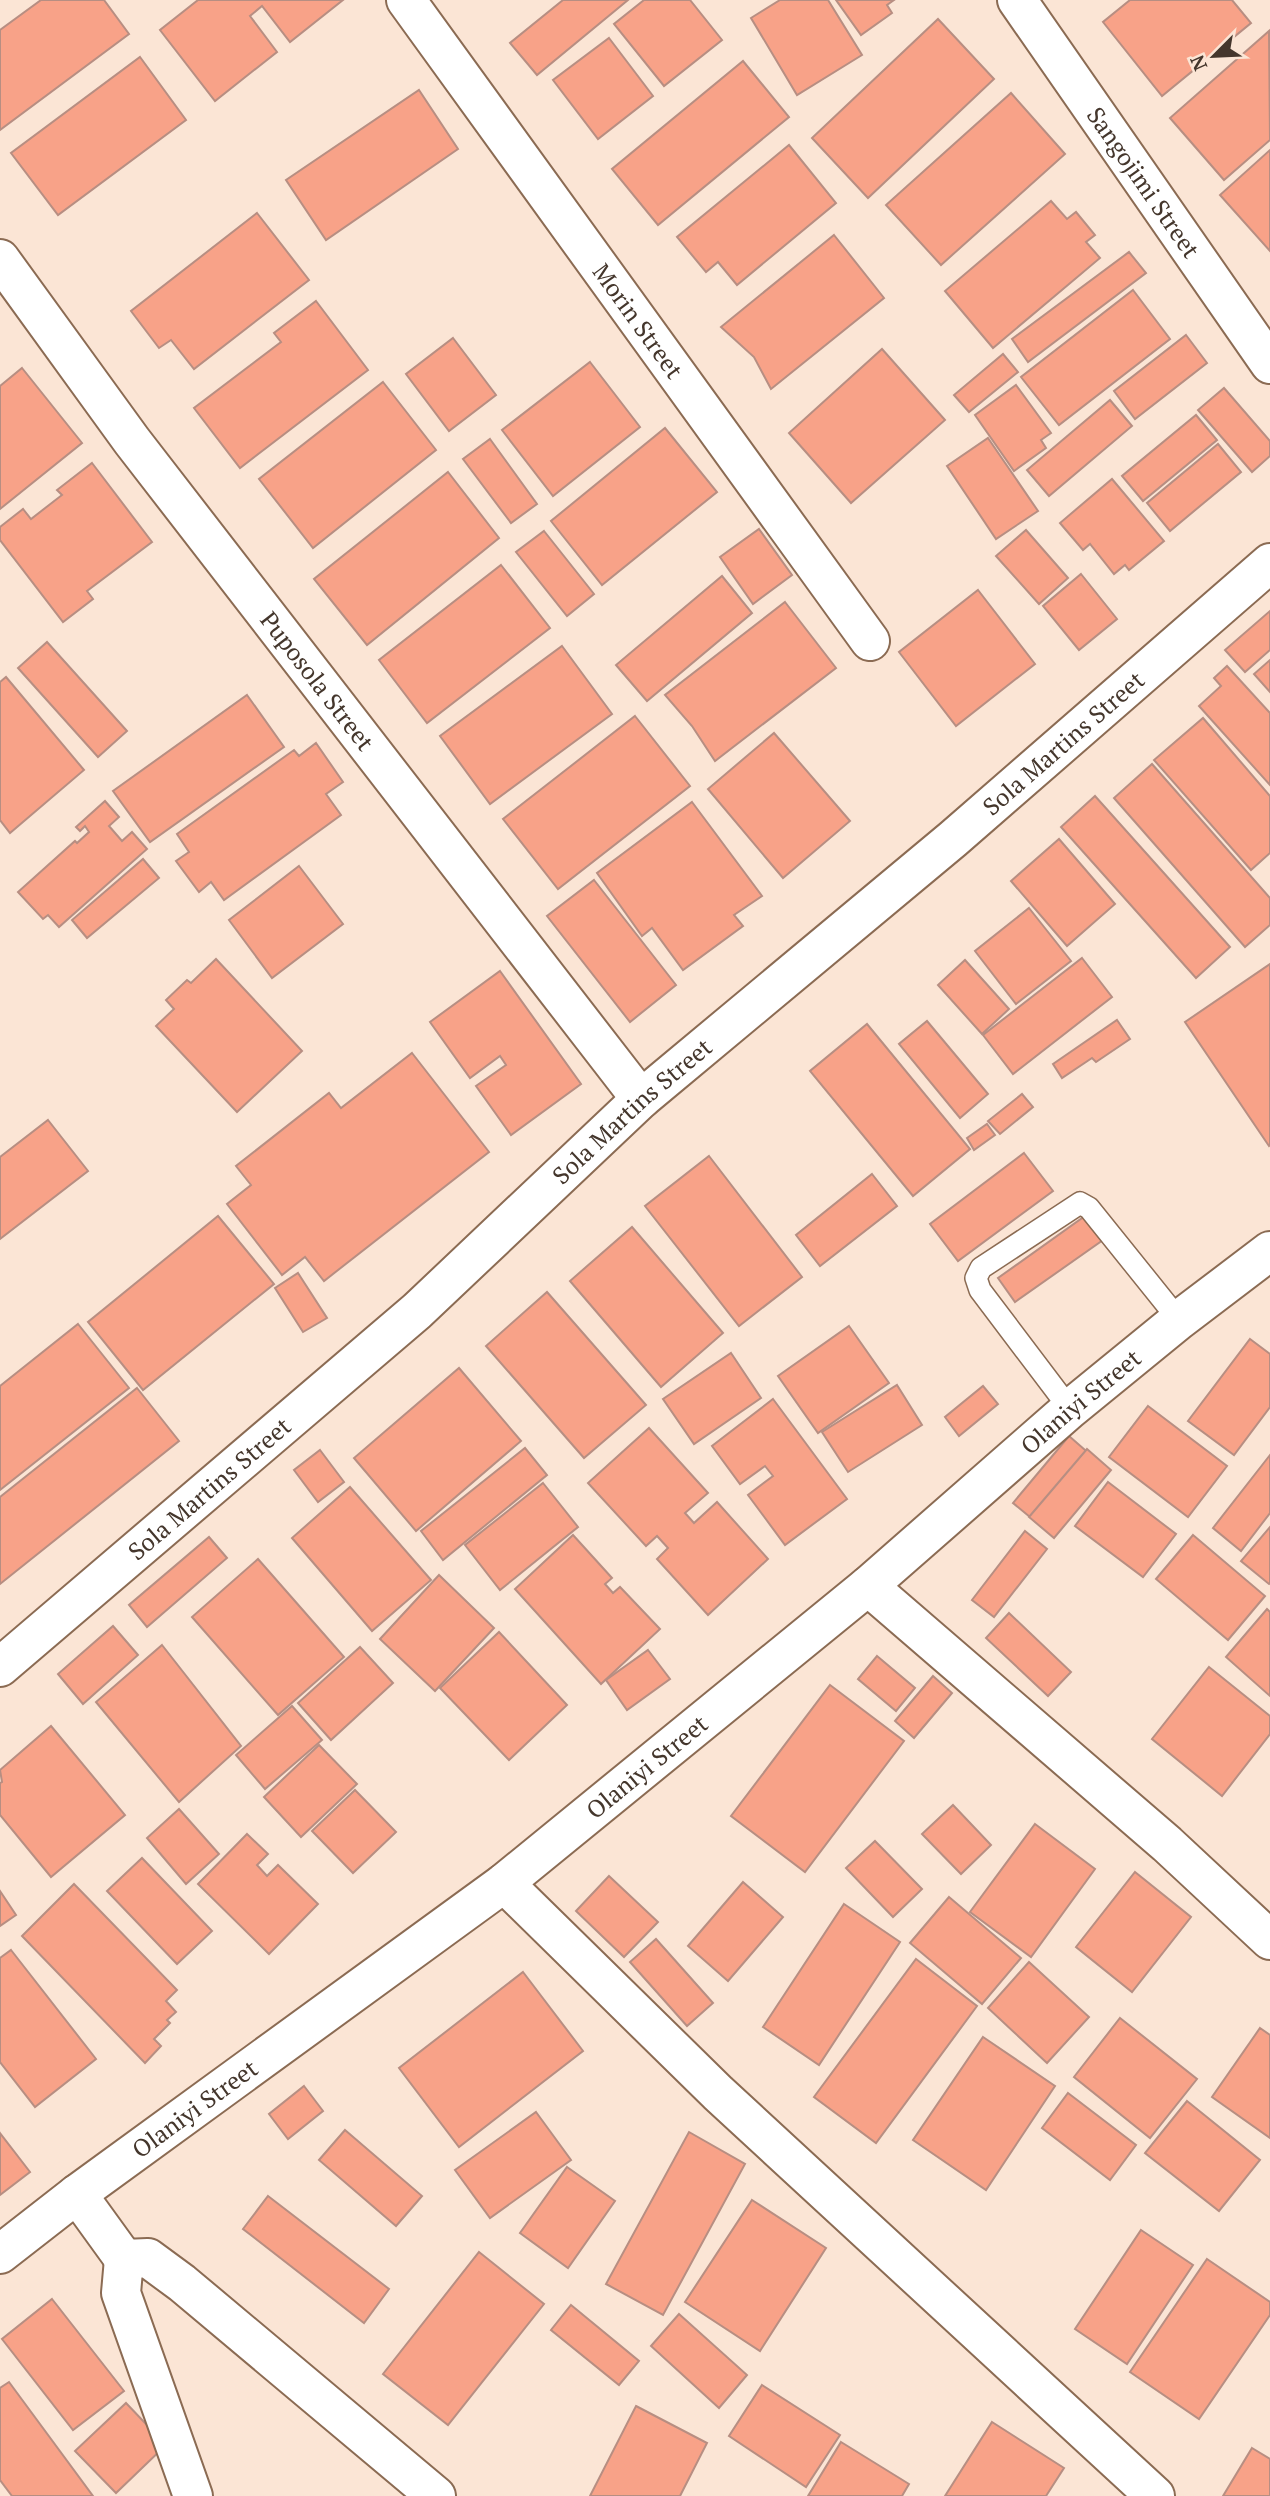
<svg xmlns="http://www.w3.org/2000/svg" width="1270" height="2496" font-family="'PT Serif',serif">
<style>
.building{fill:#f8a288;stroke:#b78e82;stroke-width:2}
.lines{fill:none;stroke-linecap:round;stroke-linejoin:round}
.service-casing{stroke:#8b6b53;stroke-width:24}
.minor-casing{stroke:#8b6b53;stroke-width:42}
.tertiary-casing{stroke:#8b6b53;stroke-width:42}
.service{stroke:#fff;stroke-width:21}
.minor{stroke:#fff;stroke-width:38}
.tertiary{stroke:#fff;stroke-width:38}
.labels{text-anchor:middle;dominant-baseline:central;stroke-width:5;stroke-linejoin:round;paint-order:stroke}
.street-label{font-size:24px;fill:#44362c;stroke:#fbe5d5}
</style>
<rect width="100%" height="100%" fill="#fbe5d5"/>
<g class="building">
<path d="M41 0H104L129 34 0 130V30Z"/>
<path d="M198 0H343L290 42 262 6 250 16 277 52 215 101 160 30Z"/>
<path d="M563 0H628L537 75 510 43Z"/>
<path d="M644 0H690L722 40 664 86 614 24Z"/>
<path d="M780 0H828L862 55 797 95 751 18Z"/>
<path d="M836 0H894L887 5 892 13 861 35Z"/>
<path d="M1130 0H1232L1251 23 1162 96 1103 22Z"/>
<path d="M938 19 994 79 868 198 812 138Z"/>
<path d="M1269 31 1270 140 1224 180 1170 118Z"/>
<path d="M609 38 653 96 598 139 553 80Z"/>
<path d="M140 57 186 120 58 215 11 153Z"/>
<path d="M743 61 789 117 658 225 612 169Z"/>
<path d="M419 90 458 149 326 240 286 180Z"/>
<path d="M1011 93 1065 154 941 265 886 205Z"/>
<path d="M789 145 836 203 737 285 718 262 706 272 677 237Z"/>
<path d="M1270 150V251L1220 195Z"/>
<path d="M1051 201 1067 219 1076 212 1095 235 1086 242 1100 258 993 348 945 291Z"/>
<path d="M257 213 309 280 194 369 171 340 159 348 131 311Z"/>
<path d="M834 235 884 298 771 389 754 357 721 327Z"/>
<path d="M1129 252 1146 273 1028 362 1012 339Z"/>
<path d="M1133 290 1170 339 1059 425 1021 377Z"/>
<path d="M316 301 368 370 240 468 194 408 281 342 274 333Z"/>
<path d="M1186 335 1207 363 1135 419 1114 391Z"/>
<path d="M453 338 496 395 449 431 406 374Z"/>
<path d="M882 349 945 420 851 503 789 433Z"/>
<path d="M1003 354 1018 372 969 412 954 395Z"/>
<path d="M590 362 640 427 553 496 502 430Z"/>
<path d="M22 368 82 443 0 509V386Z"/>
<path d="M383 382 436 450 313 548 259 479Z"/>
<path d="M1016 385 1051 433 1041 440 1046 448 1014 471 975 415Z"/>
<path d="M1224 388 1270 441V456L1252 472 1198 410Z"/>
<path d="M1110 400 1132 426 1049 496 1027 470Z"/>
<path d="M1196 415 1217 440 1143 501 1122 476Z"/>
<path d="M665 428 717 492 602 585 551 521Z"/>
<path d="M988 438 1038 511 996 539 947 466Z"/>
<path d="M490 439 537 504 511 523 463 459Z"/>
<path d="M1218 444 1241 472 1170 531 1147 503Z"/>
<path d="M92 463 152 542 87 591 93 599 63 622 0 540V527L23 509 31 519 62 495 57 490Z"/>
<path d="M448 472 499 538 367 645 314 579Z"/>
<path d="M1112 479 1164 541 1129 570 1125 565 1114 574 1090 544 1083 550 1060 523Z"/>
<path d="M759 529 792 575 753 604 720 557Z"/>
<path d="M1026 530 1068 578 1039 604 996 556Z"/>
<path d="M544 531 594 594 567 616 516 552Z"/>
<path d="M501 565 550 628 427 723 379 660Z"/>
<path d="M1081 574 1117 619 1079 650 1043 606Z"/>
<path d="M722 576 752 613 647 701 616 665Z"/>
<path d="M978 590 1035 664 956 726 899 652Z"/>
<path d="M785 602 836 668 715 761 692 726 665 695Z"/>
<path d="M1270 611V650L1245 672 1225 650Z"/>
<path d="M47 642 127 731 98 757 18 668Z"/>
<path d="M562 646 612 714 490 804 440 736Z"/>
<path d="M1270 660V692L1254 674Z"/>
<path d="M1227 666 1270 713V785L1199 706 1221 686 1214 678Z"/>
<path d="M6 677 84 770 10 833 0 820V682Z"/>
<path d="M247 695 284 747 150 842 113 791Z"/>
<path d="M635 716 690 786 558 889 503 819Z"/>
<path d="M1203 718 1270 796V853L1251 870 1154 760Z"/>
<path d="M774 733 850 821 783 878 708 789Z"/>
<path d="M316 743 343 782 326 794 341 815 224 900 211 882 199 892 176 861 189 852 177 834 294 750 299 756Z"/>
<path d="M1152 764 1270 898V925L1245 947 1114 798Z"/>
<path d="M1095 796 1230 947 1196 978 1061 827Z"/>
<path d="M105 801 119 817 109 826 122 841 132 832 147 849 59 927 48 915 43 919 18 892 75 841 77 843 89 832 85 826 80 831 76 827Z"/>
<path d="M692 802 762 896 734 915 743 926 683 970 652 928 642 936 597 873Z"/>
<path d="M1059 839 1115 904 1067 946 1011 881Z"/>
<path d="M143 859 159 878 87 938 72 920Z"/>
<path d="M299 866 343 924 272 978 229 920Z"/>
<path d="M594 880 676 985 630 1022 547 916Z"/>
<path d="M1029 908 1071 961 1016 1004 975 951Z"/>
<path d="M1082 958 1112 997 1013 1074 983 1035Z"/>
<path d="M216 959 302 1051 237 1112 156 1026 174 1009 166 1000 187 980 191 983Z"/>
<path d="M965 960 1009 1009 982 1034 938 985Z"/>
<path d="M1270 964V1145L1269 1146 1185 1022Z"/>
<path d="M500 971 581 1084 511 1135 476 1086 506 1065 500 1056 470 1078 430 1022Z"/>
<path d="M1117 1020 1130 1039 1096 1062 1092 1058 1062 1078 1053 1064Z"/>
<path d="M927 1021 988 1094 960 1118 899 1044Z"/>
<path d="M867 1024 970 1149 913 1196 810 1071Z"/>
<path d="M412 1053 489 1152 324 1281 305 1257 282 1275 227 1204 251 1185 236 1166 329 1093 341 1108Z"/>
<path d="M1022 1094 1033 1107 1000 1134 988 1121Z"/>
<path d="M48 1120 88 1171 0 1239V1157Z"/>
<path d="M987 1124 995 1135 974 1150 967 1138Z"/>
<path d="M1024 1153 1053 1191 958 1261 930 1224Z"/>
<path d="M709 1156 802 1277 739 1326 645 1206Z"/>
<path d="M872 1174 897 1206 820 1266 796 1235Z"/>
<path d="M218 1216 274 1284 143 1390 88 1322Z"/>
<path d="M1085 1216 1103 1240 1015 1302 998 1278Z"/>
<path d="M632 1227 723 1333 661 1387 570 1281Z"/>
<path d="M298 1273 327 1318 303 1332 275 1288Z"/>
<path d="M547 1292 646 1405 584 1458 486 1346Z"/>
<path d="M78 1324 129 1388 0 1490V1386Z"/>
<path d="M849 1326 889 1383 818 1433 778 1376Z"/>
<path d="M1250 1339 1270 1354V1407L1234 1455 1188 1421Z"/>
<path d="M731 1353 761 1398 694 1444 663 1399Z"/>
<path d="M459 1368 521 1441 416 1531 354 1458Z"/>
<path d="M897 1385 922 1425 848 1472 822 1432Z"/>
<path d="M983 1386 998 1404 959 1436 945 1417Z"/>
<path d="M137 1388 179 1441 0 1584V1497Z"/>
<path d="M773 1399 847 1499 785 1545 748 1495 773 1476 765 1466 740 1484 712 1446Z"/>
<path d="M1148 1406 1227 1466 1188 1517 1109 1457Z"/>
<path d="M649 1428 708 1493 685 1513 694 1523 717 1502 768 1559 708 1615 657 1559 668 1548 657 1536 646 1546 588 1483Z"/>
<path d="M1069 1436 1108 1470 1053 1536 1013 1503Z"/>
<path d="M525 1448 547 1475 443 1560 421 1531Z"/>
<path d="M1087 1449 1111 1470 1054 1538 1029 1517Z"/>
<path d="M320 1450 344 1482 318 1502 294 1470Z"/>
<path d="M1270 1455V1513L1241 1551 1213 1528Z"/>
<path d="M1108 1482 1176 1534 1143 1577 1075 1526Z"/>
<path d="M543 1483 578 1527 500 1590 465 1545Z"/>
<path d="M350 1487 431 1580 372 1631 292 1538Z"/>
<path d="M1270 1527V1583L1269 1584 1241 1561Z"/>
<path d="M1025 1531 1047 1549 994 1617 972 1600Z"/>
<path d="M573 1535 612 1578 605 1584 613 1593 620 1587 660 1629 601 1684 515 1589Z"/>
<path d="M1193 1535 1265 1596 1228 1640 1156 1579Z"/>
<path d="M209 1537 227 1558 147 1627 129 1605Z"/>
<path d="M258 1559 344 1657 278 1715 192 1617Z"/>
<path d="M439 1575 494 1628 435 1691 380 1639Z"/>
<path d="M1267 1609 1270 1612V1696L1226 1657Z"/>
<path d="M1009 1613 1071 1672 1048 1696 986 1638Z"/>
<path d="M113 1626 138 1655 83 1704 58 1674Z"/>
<path d="M499 1632 567 1705 509 1760 440 1688Z"/>
<path d="M162 1645 241 1746 179 1802 96 1702Z"/>
<path d="M360 1647 393 1683 331 1740 298 1703Z"/>
<path d="M648 1650 670 1679 627 1710 606 1680Z"/>
<path d="M877 1656 915 1688 896 1711 858 1679Z"/>
<path d="M1209 1667 1270 1716V1734L1222 1796 1152 1739Z"/>
<path d="M933 1676 952 1693 914 1738 895 1721Z"/>
<path d="M830 1685 904 1741 805 1872 731 1816Z"/>
<path d="M292 1706 322 1740 265 1789 236 1755Z"/>
<path d="M51 1726 125 1815 51 1877 0 1815V1783L2 1782 0 1770Z"/>
<path d="M319 1745 357 1784 301 1837 264 1797Z"/>
<path d="M355 1790 396 1832 353 1873 312 1831Z"/>
<path d="M953 1805 991 1845 961 1874 922 1834Z"/>
<path d="M179 1809 219 1854 186 1884 147 1838Z"/>
<path d="M1035 1824 1095 1869 1031 1957 970 1912Z"/>
<path d="M247 1834 268 1854 257 1865 267 1876 278 1865 318 1904 269 1954 198 1884Z"/>
<path d="M875 1841 922 1889 893 1917 846 1868Z"/>
<path d="M142 1858 212 1931 177 1964 107 1891Z"/>
<path d="M1135 1872 1191 1917 1132 1992 1076 1947Z"/>
<path d="M609 1876 658 1922 624 1957 576 1911Z"/>
<path d="M743 1882 783 1917 728 1981 688 1946Z"/>
<path d="M74 1884 177 1990 166 2001 176 2012 167 2020 170 2023 154 2039 161 2046 145 2063 22 1936Z"/>
<path d="M0 1891 16 1915 0 1926Z"/>
<path d="M949 1897 1021 1958 982 2004 910 1943Z"/>
<path d="M844 1904 900 1942 819 2065 763 2027Z"/>
<path d="M656 1939 713 2003 687 2026 630 1962Z"/>
<path d="M11 1950 96 2059 35 2107 0 2062V1958Z"/>
<path d="M916 1959 977 2006 876 2143 814 2097Z"/>
<path d="M1029 1962 1089 2017 1047 2063 988 2008Z"/>
<path d="M523 1972 583 2051 459 2147 399 2068Z"/>
<path d="M1120 2018 1197 2079 1150 2138 1074 2077Z"/>
<path d="M1260 2028 1270 2035V2138L1212 2097Z"/>
<path d="M983 2037 1055 2086 986 2190 913 2140Z"/>
<path d="M304 2086 323 2111 288 2139 269 2114Z"/>
<path d="M1068 2093 1136 2145 1110 2180 1042 2128Z"/>
<path d="M1187 2101 1260 2160 1219 2211 1145 2153Z"/>
<path d="M536 2112 571 2160 490 2218 455 2170Z"/>
<path d="M345 2130 422 2196 396 2226 319 2160Z"/>
<path d="M689 2132 745 2164 663 2315 606 2284Z"/>
<path d="M0 2133 30 2172 0 2195Z"/>
<path d="M567 2167 615 2201 568 2268 520 2233Z"/>
<path d="M268 2196 389 2289 364 2323 243 2229Z"/>
<path d="M752 2200 826 2248 760 2351 685 2302Z"/>
<path d="M1141 2230 1193 2265 1127 2364 1075 2329Z"/>
<path d="M479 2252 544 2304 448 2425 383 2374Z"/>
<path d="M1207 2259 1270 2302V2315L1199 2419 1130 2372Z"/>
<path d="M52 2299 124 2391 73 2430 2 2339Z"/>
<path d="M571 2305 639 2361 619 2385 551 2330Z"/>
<path d="M679 2314 747 2375 719 2408 651 2346Z"/>
<path d="M9 2382 93 2496H12L0 2480V2388Z"/>
<path d="M762 2385 840 2435 806 2487 729 2436Z"/>
<path d="M126 2403 166 2445 116 2493 75 2451Z"/>
<path d="M636 2406 707 2443 680 2496H590Z"/>
<path d="M992 2422 1064 2468 1046 2496H945Z"/>
<path d="M841 2442 909 2484 902 2496H808Z"/>
<path d="M1252 2448 1270 2459V2496H1223Z"/>
</g>
<g class="lines">
<defs>
<path id="service" d="M1070 1409 980 1290 976 1278 981 1268 1080 1203 1089 1208 1179 1320"/>
<g id="minor">
<path id="s1" d="M406 0 870 641"/>
<path id="s2" d="M1017 0 1270 364"/>
<path id="s3" d="M0 259 132 441 641 1099"/>
<path d="M868 1586 1167 1844 1270 1940"/>
<path id="s4" d="M0 1667 417 1311 641 1099 953 839 1270 563"/>
<path d="M504 1883 718 2093 1155 2496"/>
<path d="M77 2194 124 2259 148 2258 182 2283 436 2496"/>
<path d="M124 2259 121 2293 193 2496"/>
</g>
<g id="tertiary">
<path id="s5" d="M0 2254 77 2194 504 1883 868 1586 1070 1409 1179 1320 1270 1251"/>
</g>
</defs>
<use href="#service" class="service-casing"/>
<use href="#minor" class="minor-casing"/>
<use href="#tertiary" class="tertiary-casing"/>
<use href="#service" class="service"/>
<use href="#minor" class="minor"/>
<use href="#tertiary" class="tertiary"/>
</g>
<g class="labels">
<g class="street-label">
<text stroke="none"><textPath href="#s2" startOffset="222">Sangojimi Street</textPath></text>
<text stroke="none"><textPath href="#s1" startOffset="396">Morin Street</textPath></text>
<text stroke="none"><textPath href="#s3" startOffset="528">Puposola Street</textPath></text>
<text stroke="none"><textPath href="#s4" startOffset="1409">Sola Martins Street</textPath></text>
<text stroke="none"><textPath href="#s4" startOffset="842">Sola Martins Street</textPath></text>
<text stroke="none"><textPath href="#s5" startOffset="1377">Olaniyi Street</textPath></text>
<text stroke="none"><textPath href="#s4" startOffset="275">Sola Martins Street</textPath></text>
<text stroke="none"><textPath href="#s5" startOffset="810">Olaniyi Street</textPath></text>
<text stroke="none"><textPath href="#s5" startOffset="243">Olaniyi Street</textPath></text>
</g>
</g>
<g transform="translate(1214 56) rotate(246)" stroke="#fbe5d5" stroke-width="5" paint-order="stroke">
<path d="M0-5L12 26L0 18L-12 26Z" fill="#44362c"/>
<text y="-10" font-size="19" font-weight="bold" text-anchor="middle" fill="#44362c">N</text>
</g>
</svg>
